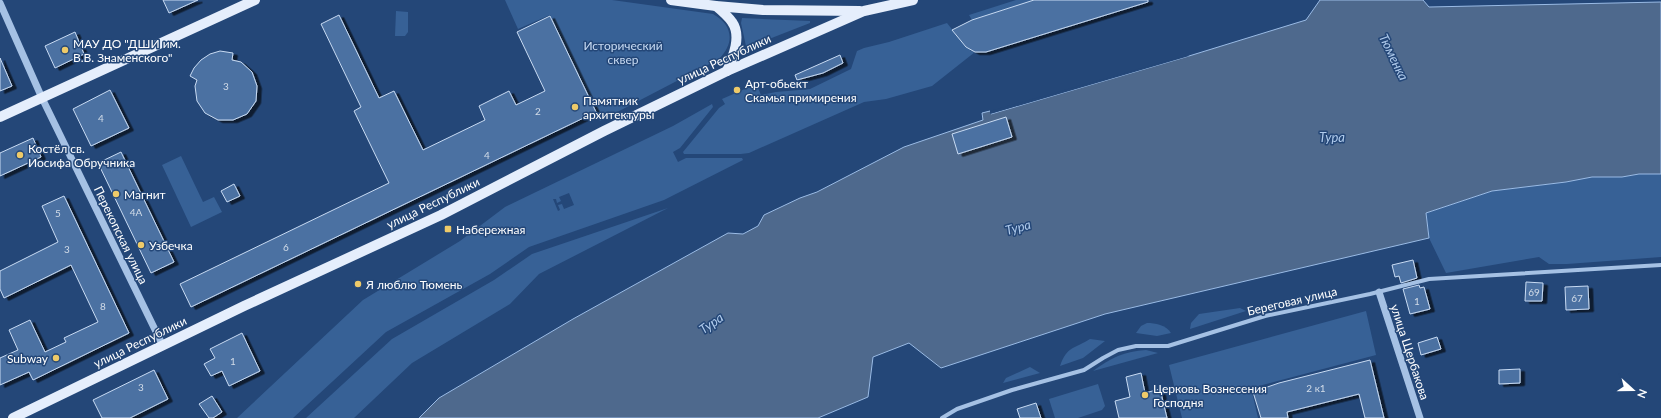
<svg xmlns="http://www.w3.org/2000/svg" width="1661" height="418" font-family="Lato,sans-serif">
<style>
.green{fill:#376196;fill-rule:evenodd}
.water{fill:#4e698d;stroke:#9abbe5}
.pier{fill:#244778}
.building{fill:#4c71a2;stroke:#c8dbf3;filter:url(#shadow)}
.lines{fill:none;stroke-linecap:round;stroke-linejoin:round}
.minor{stroke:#a5c1e4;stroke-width:4}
.tertiary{stroke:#a5c1e4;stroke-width:7}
.primary{stroke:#e5eefc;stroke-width:10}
.poi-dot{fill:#eeca69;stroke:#244778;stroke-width:1.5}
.labels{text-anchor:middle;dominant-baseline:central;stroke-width:3;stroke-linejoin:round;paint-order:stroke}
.number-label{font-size:10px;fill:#d2dce8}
.poi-label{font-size:12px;fill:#fff;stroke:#244778;text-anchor:start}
.park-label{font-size:12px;fill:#c8dbf3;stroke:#244778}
.street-label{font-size:12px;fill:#fff;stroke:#244778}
.water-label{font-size:13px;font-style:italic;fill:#b0cbec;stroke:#244778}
</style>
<defs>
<filter id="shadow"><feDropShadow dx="4.5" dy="2.5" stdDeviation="0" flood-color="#0009"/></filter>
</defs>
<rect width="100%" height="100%" fill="#244778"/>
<g class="green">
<path d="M505 0H612L713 14C733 25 735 43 719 59L600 121 550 15 518 29Z"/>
<path d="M1016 0H1034L972 20 969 15Z"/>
<path d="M396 11 408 12V32L405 36H395Z"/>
<path d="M742 18 810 21V23L751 46H746L741 23Z"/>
<path d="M947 23 966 47 975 52 932 86 886 99 864 102 749 153 741 154H684L683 152 719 108 725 104 722 99 747 88H758L761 95 776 92 810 89 851 69 857 51 864 48 889 42Z"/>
<path d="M712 104 713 107 680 148 673 152 678 162 686 158H742L743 160 664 200 529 247 490 274 386 332 293 418H237L363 300 460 241 505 207 673 126ZM569 193 574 205 564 209 562 204 558 205 560 210 558 211 553 199H556L557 203 561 201 559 197Z"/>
<path d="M181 156 203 202 214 197 222 212 191 227 162 165Z"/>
<path d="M1639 174H1661V257L1567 264H1549L1539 257 1446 273 1429 238 1426 213 1492 191 1566 182 1592 177H1622Z"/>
<path d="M668 208 539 274 510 304 412 363 354 418H306L392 339 494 280 532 254Z"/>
<path d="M1240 308 1246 311 1190 329 1191 323 1199 314Z"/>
<path d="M1366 311 1376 355 1251 388 1258 418H1182L1169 365Z"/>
<path d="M1147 323C1155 323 1166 325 1171 333L1157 336 1136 333 1141 326Z"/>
<path d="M1090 339 1105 341 1083 358 1060 366C1067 346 1074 349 1090 339Z"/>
<path d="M1146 350 1158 353 1093 371C1110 358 1125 351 1146 350Z"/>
<path d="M1030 367 1040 373 1003 383 1006 378Z"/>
<path d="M1098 384 1105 406 1102 410 1078 418H1055L1049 399Z"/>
</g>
<path class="water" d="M1320 0H1423L1429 7 1661 2V174H1639L1622 177H1592L1566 182 1492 191 1426 213 1429 238 1105 314 941 368 909 343 873 357 868 397 818 418H419L439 398 573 319 728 233 743 234 758 226 764 215 800 198 817 192 904 147 983 120 982 113 990 111 991 114 1189 56 1306 20Z"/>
<path class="pier" d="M1188 55 1189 56 990 114V111Z"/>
<g class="building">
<path d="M163 0H198L169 13Z"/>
<path d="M1034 0H1148V2L986 52H975L966 47 952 30 972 20Z"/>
<path d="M339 15 379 98 394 91 423 150 485 120 479 106 509 91 516 105 545 91 517 32 550 16 596 112 191 307 180 284 389 183 354 111 361 107 321 24Z"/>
<path d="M75 32 84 54 55 68 45 46Z"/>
<path d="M220 51 233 53 232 60 241 62 252 72 257 86 256 101 247 114 233 120H218L205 113 197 101 195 86 197 80 190 76 194 68 201 60 210 54Z"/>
<path d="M840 55 843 63 823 73 797 80 795 75Z"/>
<path d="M0 58 12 86 0 91Z"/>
<path d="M110 90 129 128 91 146 73 109Z"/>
<path d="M1006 117 1012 137 958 154 952 134Z"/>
<path d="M33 138 41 157 0 176V153Z"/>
<path d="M121 152 174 262 151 273 98 163Z"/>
<path d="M234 184 240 196 227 202 221 191Z"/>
<path d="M64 196 129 333 33 380 29 372 0 385V358L18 350 9 330 30 320 45 352 66 342 64 338 98 322 71 265 4 298 0 289V271L58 242 42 206Z"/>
<path d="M1413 260 1417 278 1401 283 1399 276 1395 277 1392 265Z"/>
<path d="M1526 282 1543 283 1542 301H1525Z"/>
<path d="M1419 285 1420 288 1424 287 1430 309 1410 314 1403 289Z"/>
<path d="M1588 286 1589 309 1566 310 1565 287Z"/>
<path d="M242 333 260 371 229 386 222 371 211 376 204 364 215 358 210 349Z"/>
<path d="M1437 337 1441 349 1421 355 1418 343Z"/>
<path d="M1370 360 1384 418H1365L1359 394 1287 412 1288 418H1261L1253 392 1279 383Z"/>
<path d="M1520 369V383L1499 384V370Z"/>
<path d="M154 370 168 399 130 418H102L93 400Z"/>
<path d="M1141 373 1145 393 1160 389 1167 418H1119L1115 401 1130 397 1126 377Z"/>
<path d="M212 396 222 412 213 418H209L199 404Z"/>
<path d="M1036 403 1041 418H1020L1017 409Z"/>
</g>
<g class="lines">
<path class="minor" d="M942 418 957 409 1012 390 1084 370 1103 358 1118 350 1136 346H1168L1265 316 1370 294 1429 279 1661 265"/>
<g class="tertiary">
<path d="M0 3 42 98 163 346"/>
<path d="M1379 292 1420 418"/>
</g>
<g class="primary">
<path d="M671 0 716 6 763 10 860 11"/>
<path d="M716 6C722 11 728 16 732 22 742 36 733 57 727 71"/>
<path d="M0 117 255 0"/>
<path d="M13 418 244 306 441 215 604 131 727 71 864 11 913 0"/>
</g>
</g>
<g class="poi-dot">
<circle cx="65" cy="50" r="4"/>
<circle cx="737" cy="90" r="4"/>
<circle cx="575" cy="107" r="4"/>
<circle cx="20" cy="155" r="4"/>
<circle cx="116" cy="194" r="4"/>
<rect x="444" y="225" width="8" height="8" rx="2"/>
<circle cx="141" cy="245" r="4"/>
<circle cx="358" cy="284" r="4"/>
<circle cx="56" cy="358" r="4"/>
<circle cx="1145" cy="395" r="4"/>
</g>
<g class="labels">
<g class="number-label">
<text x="226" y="86">3</text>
<text x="538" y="111">2</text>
<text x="101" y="118">4</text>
<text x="487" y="155">4</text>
<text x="136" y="212">4А</text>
<text x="58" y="213">5</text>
<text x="286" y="247">6</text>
<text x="67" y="249">3</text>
<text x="1534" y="292">69</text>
<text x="1577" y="298">67</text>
<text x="1417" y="301">1</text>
<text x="103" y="306">8</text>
<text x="233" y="361">1</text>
<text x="141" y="387">3</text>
<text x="1316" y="388">2 к1</text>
</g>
<g class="poi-label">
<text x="73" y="43">МАУ ДО "ДШИ им.<tspan x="73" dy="14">В.В. Знаменского"</tspan></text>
<text x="745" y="83">Арт-обьект<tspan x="745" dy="14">Скамья примирения</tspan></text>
<text x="583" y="100">Памятник<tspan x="583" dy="14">архитектуры</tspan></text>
<text x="28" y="148">Костёл св.<tspan x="28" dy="14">Иосифа Обручника</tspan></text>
<text x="124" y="194">Магнит</text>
<text x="456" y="229">Набережная</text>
<text x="149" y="245">Узбечка</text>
<text x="366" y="284">Я люблю Тюмень</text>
<text x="48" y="358" text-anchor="end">Subway</text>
<text x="1153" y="388">Церковь Вознесения<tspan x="1153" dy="14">Господня</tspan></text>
</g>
<g class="park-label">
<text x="623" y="45">Исторический<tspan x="623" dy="14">сквер</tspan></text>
</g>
<g class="street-label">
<text transform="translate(724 59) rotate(-25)">улица Республики</text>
<text transform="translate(433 203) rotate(-26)">улица Республики</text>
<text transform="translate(121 235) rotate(64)">Перекопская улица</text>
<text transform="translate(1292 301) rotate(-13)">Береговая улица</text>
<text transform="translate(140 342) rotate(-26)">улица Республики</text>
<text transform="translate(1410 352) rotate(72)">улица Щербакова</text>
</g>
<g class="water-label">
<text transform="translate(1394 57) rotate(64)">Тюменка</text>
<text x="1332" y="137">Тура</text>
<text transform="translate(1018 227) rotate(-15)">Тура</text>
<text transform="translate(711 323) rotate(-35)">Тура</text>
</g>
</g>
<g transform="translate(1633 390) rotate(111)" stroke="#244778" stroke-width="3" paint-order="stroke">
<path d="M0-3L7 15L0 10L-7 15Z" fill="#ffffff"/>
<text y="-6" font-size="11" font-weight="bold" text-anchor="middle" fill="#ffffff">N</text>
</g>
</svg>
